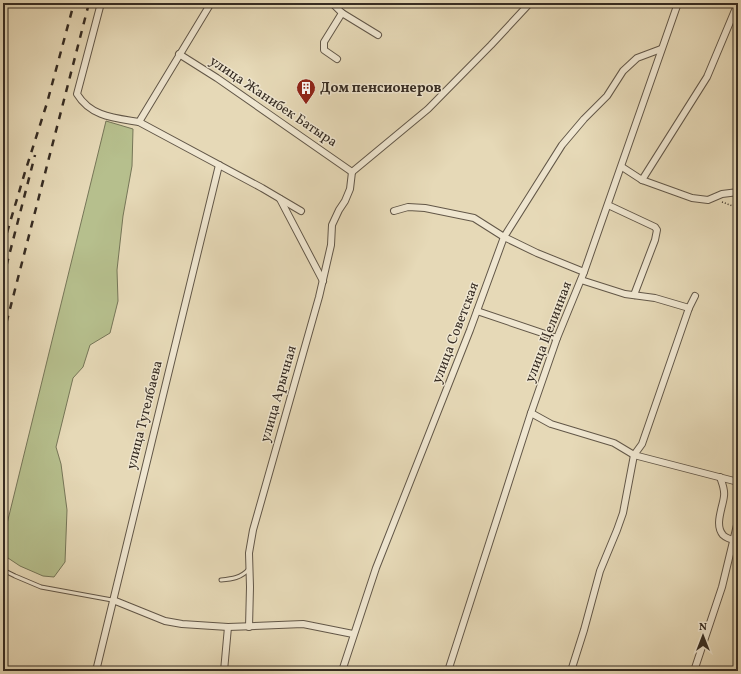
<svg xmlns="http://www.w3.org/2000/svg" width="741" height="674" font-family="Vollkorn,serif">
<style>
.green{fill:#b6bf8d;stroke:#767658}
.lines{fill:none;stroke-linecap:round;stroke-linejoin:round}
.service-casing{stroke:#625748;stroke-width:5}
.minor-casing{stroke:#625748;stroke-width:8}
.path{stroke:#362c23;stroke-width:1.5;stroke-dasharray:1 2;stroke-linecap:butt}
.service{stroke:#efe6d0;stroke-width:3}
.minor{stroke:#efe6d0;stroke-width:6}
.rail{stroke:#362c23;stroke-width:2.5;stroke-dasharray:7 7;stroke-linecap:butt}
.labels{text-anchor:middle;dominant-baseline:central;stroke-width:3;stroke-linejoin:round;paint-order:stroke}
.poi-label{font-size:14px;font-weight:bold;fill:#362c23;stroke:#efe6d0;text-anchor:start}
.street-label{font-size:14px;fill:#362c23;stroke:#efe6d0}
</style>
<rect width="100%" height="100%" fill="#e6d9b7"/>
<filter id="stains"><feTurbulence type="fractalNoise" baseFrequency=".005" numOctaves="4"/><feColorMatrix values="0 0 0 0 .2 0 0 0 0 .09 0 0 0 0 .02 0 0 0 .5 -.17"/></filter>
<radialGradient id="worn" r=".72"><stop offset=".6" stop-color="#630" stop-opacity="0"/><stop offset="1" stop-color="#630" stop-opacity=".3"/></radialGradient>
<path class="green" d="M106 121 133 129 132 166 123 216 117 270 118 301 110 333 90 345 83 367 73 378 56 447 61 464 67 510 65 562 54 577 43 576 20 566 5 556 3 553V540Z"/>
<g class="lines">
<defs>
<g id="service">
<path d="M3 570 15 576 41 587 112 600"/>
<path d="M221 580C232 579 241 578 249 569"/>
</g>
<g id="minor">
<path d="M101 3 77 94C91 117 115 118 139 122L211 3"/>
<path d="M332 3 342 13 378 35"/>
<path d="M179 54 217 78 352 172"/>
<path d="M337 59 324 50V42L342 13"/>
<path d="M139 122 262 188 301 211"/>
<path d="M622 167 642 180 692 198 708 200 722 194 738 192"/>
<path d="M352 172 428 109 491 45 530 3"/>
<path d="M642 180 707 77 738 3"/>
<path d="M280 199 323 281"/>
<path d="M608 205 655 227 657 230 655 240 634 295"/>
<path d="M394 211 408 207 425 208 474 218 504 237 537 253 584 272"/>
<path d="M581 280 625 294 655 298 689 308"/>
<path d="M477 311 557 338"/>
<path d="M531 413 551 424 614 443 634 455 738 482"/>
<path d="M720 477C722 483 725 489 724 496 723 507 714 525 723 535 727 539 733 540 738 541"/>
<path d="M113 600 165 621 182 624 228 627 303 624 353 634"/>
<path d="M249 627 250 587 249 553 253 530 319 297 331 245 332 225 339 210 345 201 350 189 352 172"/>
<path d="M96 671 219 165"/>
<path d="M224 671 228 627"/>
<path d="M342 671 376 568 470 330 504 237 562 145 584 119 607 96 623 71 637 58 661 49"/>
<path d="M448 671 531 413 557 338 584 272 678 3"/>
<path d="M571 671 584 630 600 571 617 530 623 513 634 455 642 444 689 308 695 296"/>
<path d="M694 671 722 587 738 521"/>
</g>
</defs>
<use href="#service" class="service-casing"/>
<use href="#minor" class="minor-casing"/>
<path class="path" d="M722 202 738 208"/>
<use href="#service" class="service"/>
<use href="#minor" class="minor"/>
<g class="rail">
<path d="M3 246 25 172 47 103 74 3"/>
<path d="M3 279 35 155"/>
<path d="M3 336 89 3"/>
</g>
</g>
<defs>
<symbol id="building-pin" viewBox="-11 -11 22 30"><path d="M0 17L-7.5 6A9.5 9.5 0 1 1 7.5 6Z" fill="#8f2418" stroke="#efe6d0"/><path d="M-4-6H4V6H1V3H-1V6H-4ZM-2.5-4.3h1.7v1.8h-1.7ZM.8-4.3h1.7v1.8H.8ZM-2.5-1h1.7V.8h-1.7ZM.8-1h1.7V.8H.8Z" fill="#fff"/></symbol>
</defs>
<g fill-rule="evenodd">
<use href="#building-pin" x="295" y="77" width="22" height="30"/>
</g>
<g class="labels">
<g class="poi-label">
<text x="320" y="88">Дом пенсионеров</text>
</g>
<g class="street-label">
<text transform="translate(273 102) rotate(34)">улица Жанибек Батыра</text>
<text transform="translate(549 332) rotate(-69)">улица Целинная</text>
<text transform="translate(456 333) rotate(-69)">улица Советская</text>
<text transform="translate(279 394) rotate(-74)">улица Арычная</text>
<text transform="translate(145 415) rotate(-76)">улица Тугелбаева</text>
</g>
</g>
<rect width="741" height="674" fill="none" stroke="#e6d9b7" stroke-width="16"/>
<rect x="4" y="4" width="733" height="666" fill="none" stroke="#362c23" stroke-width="2"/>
<rect x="8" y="8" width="725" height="658" fill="none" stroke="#362c23"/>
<g transform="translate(703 636)" stroke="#efe6d0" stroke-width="3" paint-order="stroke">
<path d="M0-3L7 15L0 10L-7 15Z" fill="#362c23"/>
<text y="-6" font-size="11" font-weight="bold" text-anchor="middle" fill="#362c23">N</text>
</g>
<rect width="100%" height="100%" filter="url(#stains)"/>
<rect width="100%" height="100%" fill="url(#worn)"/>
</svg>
